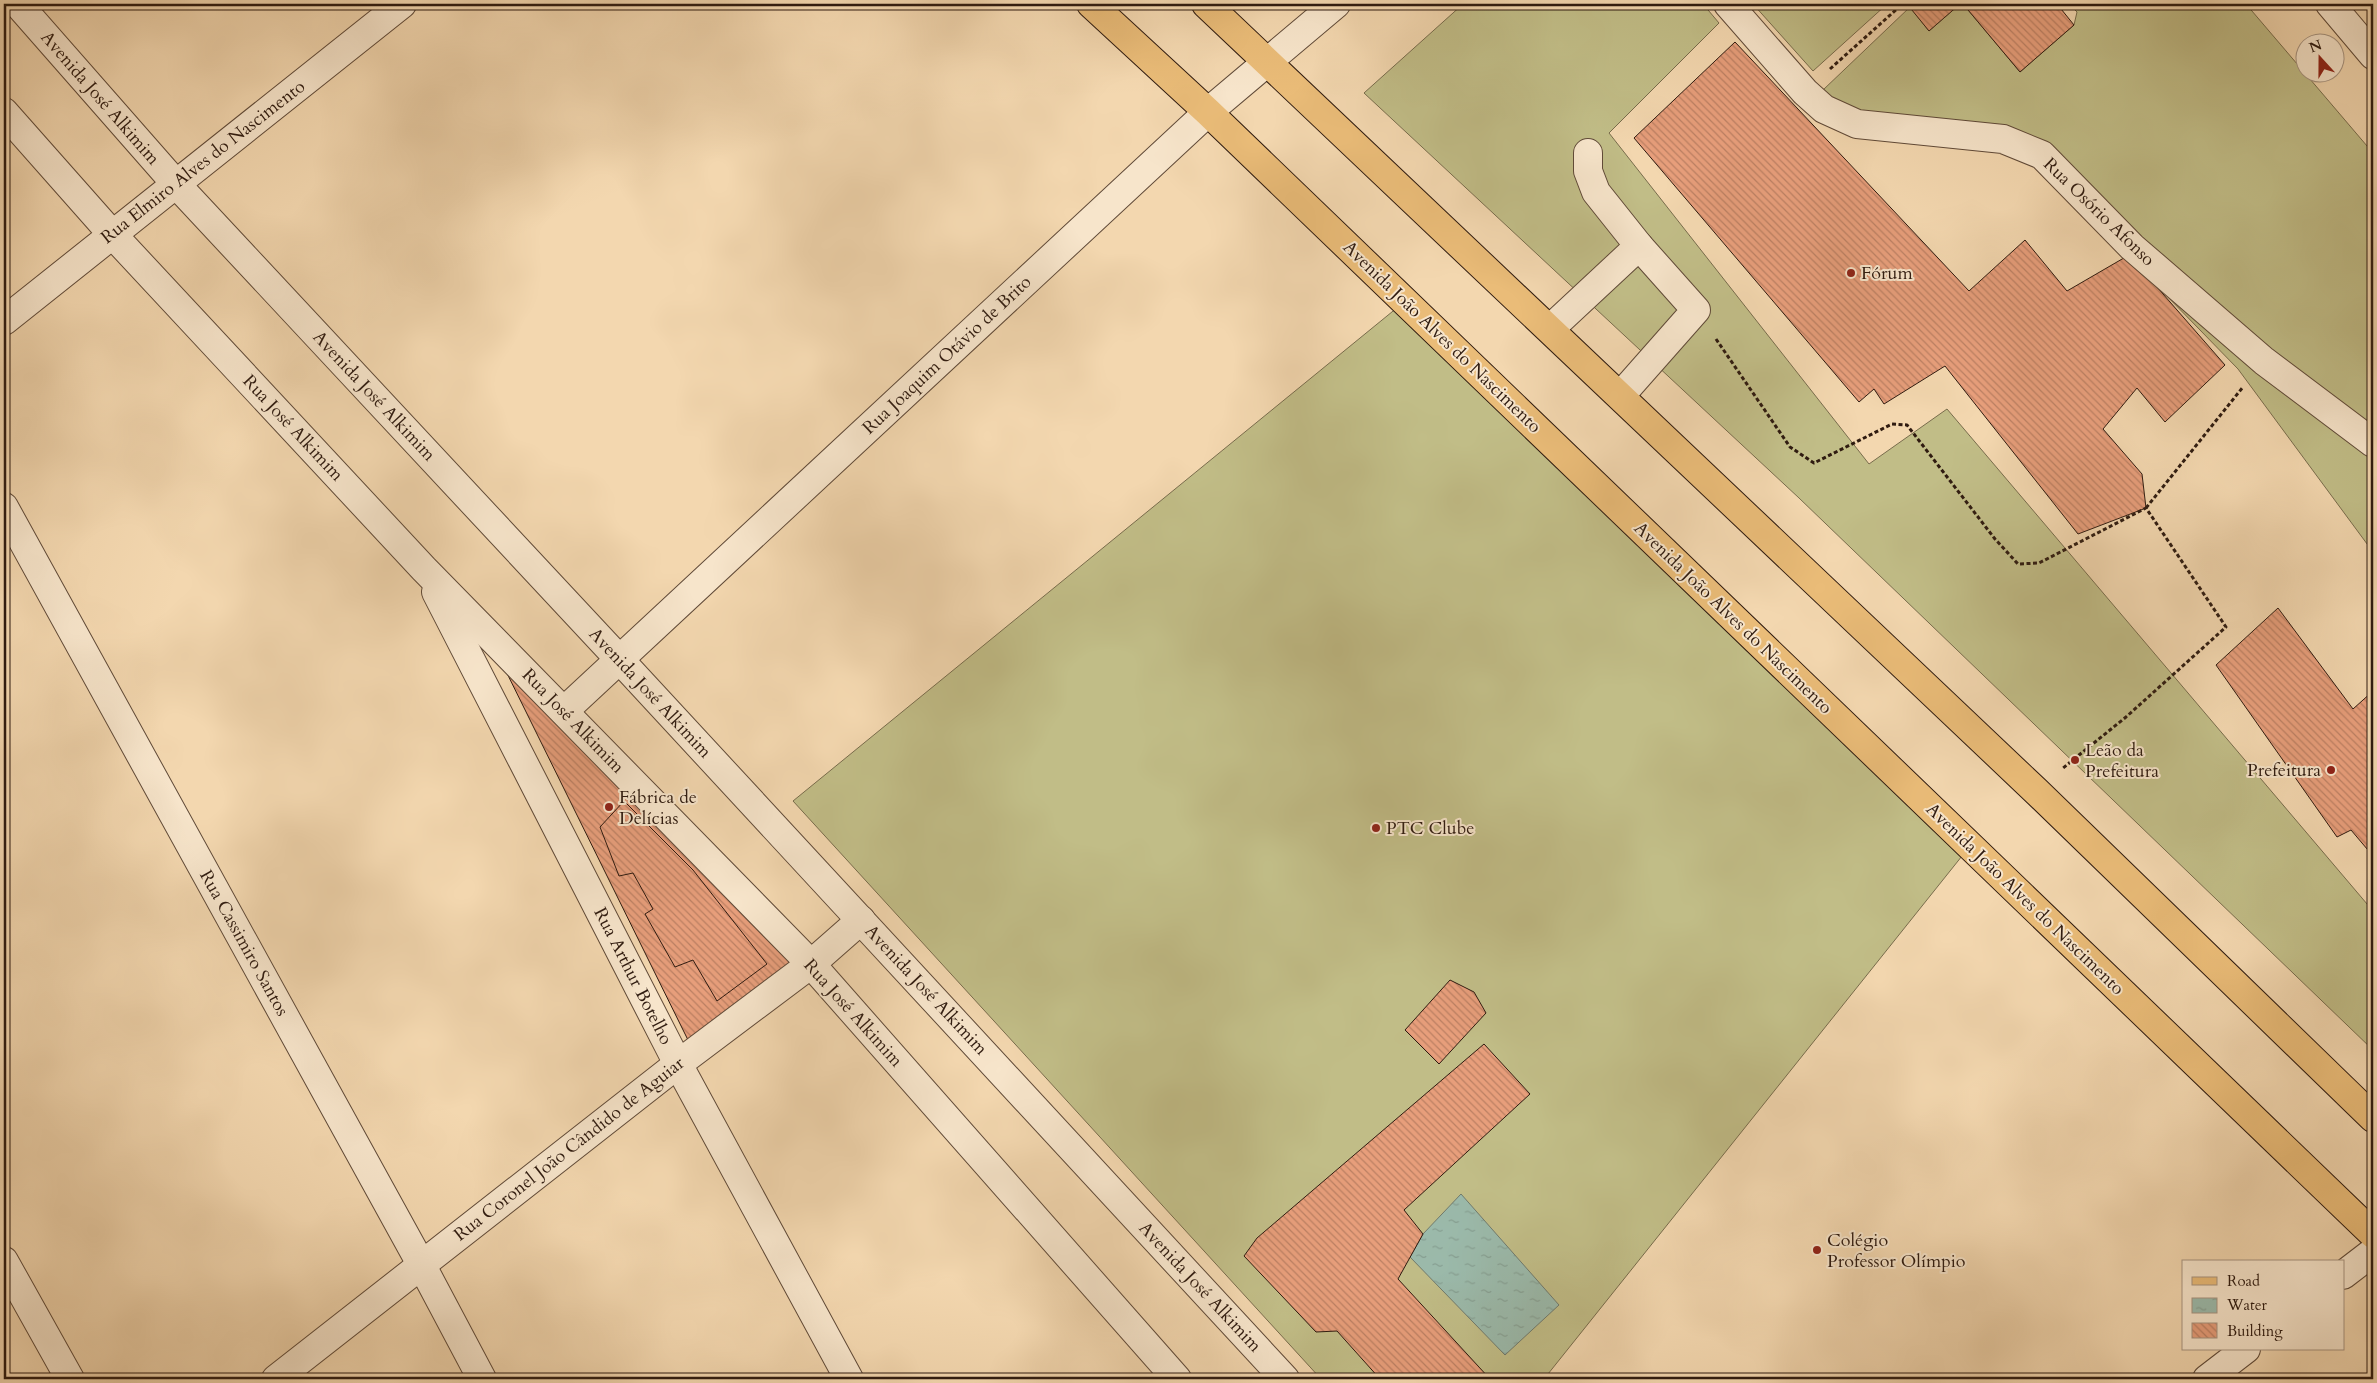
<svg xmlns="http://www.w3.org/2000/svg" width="2377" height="1383" font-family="Cardo,serif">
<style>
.grass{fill:#c1bd87;stroke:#786c4c}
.water{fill:url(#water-ripples);stroke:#707a6d}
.building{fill:url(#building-back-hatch);stroke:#2f1b10}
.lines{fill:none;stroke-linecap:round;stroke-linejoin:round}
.minor-casing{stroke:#604a38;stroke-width:30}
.major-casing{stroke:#2f1b10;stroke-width:30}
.path{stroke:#2f1b10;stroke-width:3;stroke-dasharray:4 2.5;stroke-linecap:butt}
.minor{stroke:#f7e5cb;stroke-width:28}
.major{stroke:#eabc78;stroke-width:28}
.poi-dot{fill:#8f2418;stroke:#f7e5cb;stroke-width:2}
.labels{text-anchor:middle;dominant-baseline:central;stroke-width:4;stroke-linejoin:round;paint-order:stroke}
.street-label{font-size:18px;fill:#2f1b10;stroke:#f7e5cb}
.poi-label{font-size:18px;fill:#2f1b10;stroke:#f7e5cb;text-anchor:start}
</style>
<defs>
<pattern id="water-ripples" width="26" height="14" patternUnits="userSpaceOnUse" patternTransform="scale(1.25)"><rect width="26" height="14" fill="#9bbaab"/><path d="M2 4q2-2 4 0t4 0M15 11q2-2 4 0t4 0" fill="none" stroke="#869f92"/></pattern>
<pattern id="building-back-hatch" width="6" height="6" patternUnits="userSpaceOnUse" patternTransform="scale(1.25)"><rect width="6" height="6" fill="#e79e7b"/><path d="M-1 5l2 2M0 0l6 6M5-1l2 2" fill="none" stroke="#bc8063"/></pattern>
</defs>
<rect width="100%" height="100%" fill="#f3d7af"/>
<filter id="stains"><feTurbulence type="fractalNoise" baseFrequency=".004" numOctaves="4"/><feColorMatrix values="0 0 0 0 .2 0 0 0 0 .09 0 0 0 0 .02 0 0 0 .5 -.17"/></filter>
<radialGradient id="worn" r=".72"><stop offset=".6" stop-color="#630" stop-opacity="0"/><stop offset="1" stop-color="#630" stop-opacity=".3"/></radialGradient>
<g class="grass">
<path d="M1463 4H1703L1719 23 1609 133 1869 464 1947 409 2373 911V1050L1799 498 1364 93Z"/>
<path d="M1753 4H1885L1886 5 1813 71Z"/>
<path d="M1960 4H1963L2020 72 2074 25 2077 12 2069 4H2246L2373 153V552L2238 369 2008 133 1846 114 1823 90 1910 7 1929 31Z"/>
<path d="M1398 307 1962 856 1544 1379H1321L793 801Z"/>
</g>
<path class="water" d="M1461 1194 1559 1305 1505 1355 1410 1257 1423 1234Z"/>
<g class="building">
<path d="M1907 4H1960L1929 31Z"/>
<path d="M1963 4H2057L2074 25 2020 72Z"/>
<path d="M1735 42 1969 291 2025 240 2067 291 2129 255 2225 365 2165 422 2137 388 2103 429 2142 474 2146 508 2078 534 1945 366 1884 404 1874 389 1859 402 1634 138Z"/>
<path d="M2278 608 2353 709 2373 691V856L2351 830 2337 837 2216 665Z"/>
<path d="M495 649 794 965 688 1040Z"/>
<path d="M624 801 693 870 767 964 717 1001 693 960 675 967 645 914 653 909 633 873 619 876 600 827Z"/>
<path d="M1450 980 1474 992 1486 1013 1439 1064 1405 1030Z"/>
<path d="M1484 1044 1530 1094 1404 1210 1423 1234 1398 1279 1490 1379H1380L1337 1331 1316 1332 1244 1256 1257 1238Z"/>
</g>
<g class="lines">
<defs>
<g id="minor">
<path d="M18 4 176 184 620 660 1285 1379"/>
<path d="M1728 4 1805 92 1824 109 1857 124 2003 139 2042 155 2132 247 2264 361 2373 443"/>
<path d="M2330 4 2373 55"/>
<path d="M4 112 112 234 424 569 811 964 1177 1379"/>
<path d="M1588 153V171L1596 192 1639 246 1696 310 1621 395"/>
<path d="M4 321 402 4"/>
<path d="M1551 328 1639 246"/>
<path d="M4 507 421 1264 482 1379"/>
<path d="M436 592 678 1064 849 1379"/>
<path d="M564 711 1208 112 1336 4"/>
<path d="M4 1261 70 1379"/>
<path d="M2343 1275 2373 1252"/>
<path d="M276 1379 678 1064 811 964 861 920"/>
<path d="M2207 1379 2246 1349"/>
</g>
<g id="major">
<path d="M1091 4 1208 112 2373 1234"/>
<path d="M1206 4 2036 791 2373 1118"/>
</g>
</defs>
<use href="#minor" class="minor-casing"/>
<use href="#major" class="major-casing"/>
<g class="path">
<path d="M1830 69 1898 8 1896 4"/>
<path d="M1716 339 1790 447 1814 463 1892 424 1907 425 1995 539 2018 564 2039 563 2146 508 2226 627 2126 717 2063 768"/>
<path d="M2146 508 2243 387"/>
</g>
<use href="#minor" class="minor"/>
<use href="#major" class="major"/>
</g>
<g class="poi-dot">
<circle cx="1851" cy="273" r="5"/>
<circle cx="2075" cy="760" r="5"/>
<circle cx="2331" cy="770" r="5"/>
<circle cx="609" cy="807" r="5"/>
<circle cx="1376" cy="828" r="5"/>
<circle cx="1817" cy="1250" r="5"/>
</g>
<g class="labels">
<g class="street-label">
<text transform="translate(100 98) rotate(49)">Avenida José Alkimim</text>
<text transform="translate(203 162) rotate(-38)">Rua Elmiro Alves do Nascimento</text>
<text transform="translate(2099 212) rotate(44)">Rua Osório Afonso</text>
<text transform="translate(1442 337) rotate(44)">Avenida João Alves do Nascimento</text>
<text transform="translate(947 355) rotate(-43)">Rua Joaquim Otávio de Brito</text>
<text transform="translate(374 396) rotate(47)">Avenida José Alkimim</text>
<text transform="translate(293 428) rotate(47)">Rua José Alkimim</text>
<text transform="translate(1733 618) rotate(44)">Avenida João Alves do Nascimento</text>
<text transform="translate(650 693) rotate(47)">Avenida José Alkimim</text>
<text transform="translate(573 721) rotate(46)">Rua José Alkimim</text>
<text transform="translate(2025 899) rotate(44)">Avenida João Alves do Nascimento</text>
<text transform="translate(244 943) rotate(61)">Rua Cassimiro Santos</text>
<text transform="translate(633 976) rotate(63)">Rua Arthur Botelho</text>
<text transform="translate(926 990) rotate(47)">Avenida José Alkimim</text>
<text transform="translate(853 1013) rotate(48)">Rua José Alkimim</text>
<text transform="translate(569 1149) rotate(-38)">Rua Coronel João Cândido de Aguiar</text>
<text transform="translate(1200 1287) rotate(47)">Avenida José Alkimim</text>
</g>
<g class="poi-label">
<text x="1861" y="273">Fórum</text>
<text x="2085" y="750">Leão da<tspan x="2085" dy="21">Prefeitura</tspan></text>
<text x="2321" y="770" text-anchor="end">Prefeitura</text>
<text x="619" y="797">Fábrica de<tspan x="619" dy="21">Delícias</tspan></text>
<text x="1386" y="828">PTC Clube</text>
<text x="1827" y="1240">Colégio<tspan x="1827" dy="21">Professor Olímpio</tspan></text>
</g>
</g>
<rect width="2377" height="1383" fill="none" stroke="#f3d7af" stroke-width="20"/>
<rect x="5" y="5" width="2367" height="1373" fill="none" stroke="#2f1b10" stroke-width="2.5"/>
<rect x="10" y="10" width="2357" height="1363" fill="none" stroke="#2f1b10"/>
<rect x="2182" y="1260" width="162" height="90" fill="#f7e5cb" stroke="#a79480"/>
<rect x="2192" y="1277" width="25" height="8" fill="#eabc78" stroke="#a79480"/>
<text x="2227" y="1286" font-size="15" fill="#2f1b10">Road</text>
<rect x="2192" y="1298" width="25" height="15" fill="url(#water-ripples)" stroke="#a79480"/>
<text x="2227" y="1310" font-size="15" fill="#2f1b10">Water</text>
<rect x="2192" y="1323" width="25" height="15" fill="url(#building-back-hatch)" stroke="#a79480"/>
<text x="2227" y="1336" font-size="15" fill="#2f1b10">Building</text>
<g transform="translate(2320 58) rotate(339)"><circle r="24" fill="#f7e5cb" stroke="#a79480"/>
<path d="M0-4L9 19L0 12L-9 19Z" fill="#8f2418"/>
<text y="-8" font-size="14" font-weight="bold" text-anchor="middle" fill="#2f1b10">N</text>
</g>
<rect width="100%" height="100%" filter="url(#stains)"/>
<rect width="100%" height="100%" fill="url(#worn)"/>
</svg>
